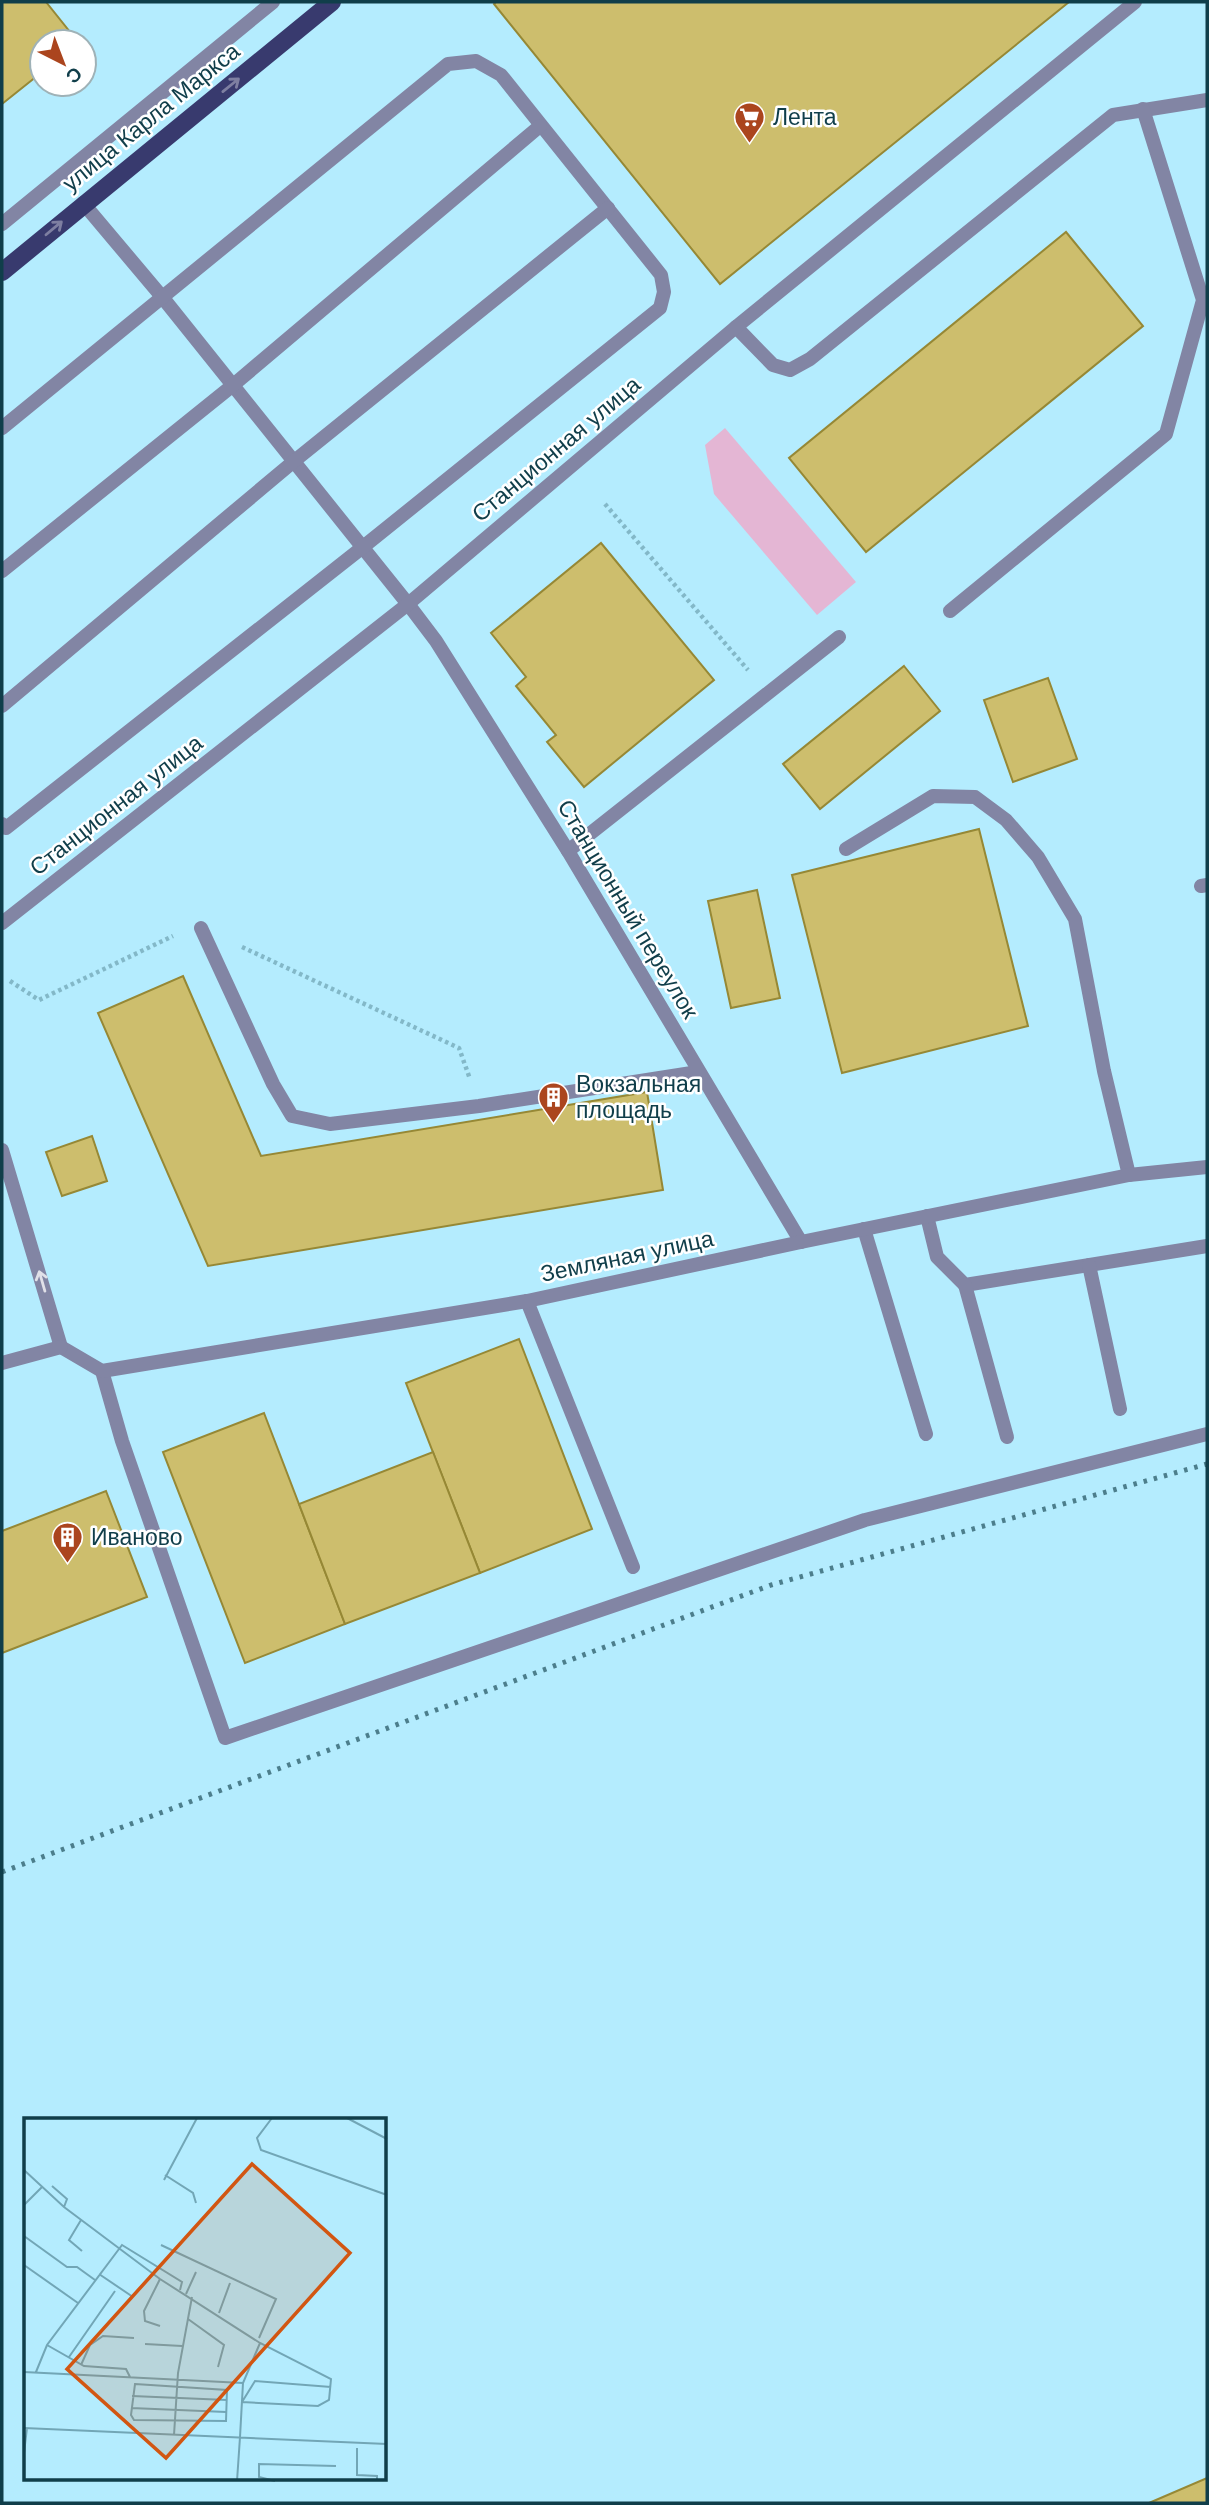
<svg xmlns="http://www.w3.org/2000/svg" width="1209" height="2505" font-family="Helvetica,sans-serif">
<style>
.green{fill:#e4b6d4}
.building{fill:#cdbe6d;stroke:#968835;stroke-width:2}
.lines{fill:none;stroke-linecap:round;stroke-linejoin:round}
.path{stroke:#83b8c8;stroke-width:4.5;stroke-dasharray:3.5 3.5;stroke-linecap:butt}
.service{stroke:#8285a4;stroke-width:14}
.pedestrian{stroke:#8285a4;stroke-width:14}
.minor{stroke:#8285a4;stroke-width:14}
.primary{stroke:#383a6e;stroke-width:18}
.rail{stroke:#4c7e8c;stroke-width:5;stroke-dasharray:3.5 7;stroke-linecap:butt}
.oneway{stroke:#7e7fa1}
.oneway2{stroke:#e0e0e8}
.labels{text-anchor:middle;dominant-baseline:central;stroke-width:5;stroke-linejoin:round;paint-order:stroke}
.street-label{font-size:23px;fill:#103e4a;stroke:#fff}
.poi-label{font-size:23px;fill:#103e4a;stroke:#fff;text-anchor:start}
.inset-road{fill:none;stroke:#72a6b6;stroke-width:2}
.view{fill:#d25612;fill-opacity:0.15;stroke:#d25612;stroke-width:3.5}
.inset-edge{fill:none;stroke:#103e4a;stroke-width:3.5}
</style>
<rect width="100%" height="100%" fill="#b4ecfe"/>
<path class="green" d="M725 428 856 582 817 615 714 494 705 445Z"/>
<g class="building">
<path d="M2 2H46L78 42H42V72L2 104Z"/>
<path d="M496 2H1069L720 284 494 4Z"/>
<path d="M1066 232 1143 326 866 552 789 458Z"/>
<path d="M601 543 714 680 584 787 547 742 556 735 516 686 526 677 491 633Z"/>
<path d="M904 666 940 711 820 809 783 764Z"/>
<path d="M1048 678 1077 759 1013 782 984 700Z"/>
<path d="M979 829 1028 1026 842 1073 792 875Z"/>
<path d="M757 890 780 998 731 1008 708 901Z"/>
<path d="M183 976 261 1156 647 1092 663 1190 208 1266 98 1013Z"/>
<path d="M92 1136 107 1181 62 1196 46 1152Z"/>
<path d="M519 1339 592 1529 480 1573 406 1383Z"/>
<path d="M264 1413 345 1624 245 1663 163 1452Z"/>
<path d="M433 1452 480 1573 345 1624 299 1504Z"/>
<path d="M106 1491 147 1597 2 1653V1531Z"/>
<path d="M1207 2478V2503H1149Z"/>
</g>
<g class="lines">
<g class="path">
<path d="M605 504 748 670"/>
<path d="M242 947 459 1048 470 1079"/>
<path d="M10 981 39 1000 173 936"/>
</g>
<g class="service">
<path d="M83 203 163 298 408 604"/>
<path d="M736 327 773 365 790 370 810 359 1113 115 1207 100"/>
<path d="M2 428 448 64 476 61 501 75 661 275 664 292 660 308 363 547 6 828 2 824"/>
<path d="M2 571 232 386 540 126"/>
<path d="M950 611 1166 434 1203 300 1143 109"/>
<path d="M2 706 293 462 608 208"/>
<path d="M846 849 933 796 975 797 1006 820 1038 857 1075 919 1104 1071 1129 1175"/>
<path d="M568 851 839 637"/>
<path d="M1201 886 1207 885"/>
<path d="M201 928 273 1084 292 1116 330 1124 479 1106 698 1072"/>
<path d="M927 1216 937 1257 965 1285 1207 1246"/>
<path d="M864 1229 926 1434"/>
<path d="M1089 1265 1120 1409"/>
<path d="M965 1285 1007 1437"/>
<path d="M527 1301 633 1567"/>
</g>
<path class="pedestrian" d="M102 1371 122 1441 225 1738 865 1520 1207 1434"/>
<g class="minor">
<path d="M2 224 273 2"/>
<path d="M408 604 436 641 568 851 801 1242"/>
<path d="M2 923 408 604 736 327 1135 2"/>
<path d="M2 1150 61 1347"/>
<path d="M61 1347 102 1371 527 1301 801 1242 1129 1175 1207 1167"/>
<path d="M2 1363 61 1347"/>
</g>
<path class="primary" d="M2 272 332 2"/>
<path class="rail" d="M2 1872 771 1585 1207 1464"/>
</g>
<defs><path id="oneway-shaft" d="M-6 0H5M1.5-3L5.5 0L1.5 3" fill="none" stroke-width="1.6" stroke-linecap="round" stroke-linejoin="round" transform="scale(1.75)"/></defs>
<g class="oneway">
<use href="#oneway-shaft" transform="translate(231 85) rotate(-39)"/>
<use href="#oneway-shaft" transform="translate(54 228) rotate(-40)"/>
</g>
<use class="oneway2" href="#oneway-shaft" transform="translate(42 1281) rotate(-106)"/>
<defs>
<symbol id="supermarket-pin" viewBox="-11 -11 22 30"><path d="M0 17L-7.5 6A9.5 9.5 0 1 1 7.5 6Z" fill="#ab451e" stroke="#fff"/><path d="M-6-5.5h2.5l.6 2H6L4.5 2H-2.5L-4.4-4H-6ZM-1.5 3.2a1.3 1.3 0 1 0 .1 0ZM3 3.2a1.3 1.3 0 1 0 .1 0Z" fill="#fff"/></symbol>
<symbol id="building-pin" viewBox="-11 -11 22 30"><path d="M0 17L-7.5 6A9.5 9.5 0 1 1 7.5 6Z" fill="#ab451e" stroke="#fff"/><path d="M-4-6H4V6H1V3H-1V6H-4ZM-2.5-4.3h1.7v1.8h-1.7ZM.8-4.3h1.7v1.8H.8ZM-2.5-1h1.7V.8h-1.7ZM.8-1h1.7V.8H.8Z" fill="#fff"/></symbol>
</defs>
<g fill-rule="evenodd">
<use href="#supermarket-pin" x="732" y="100" width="35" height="47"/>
<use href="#building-pin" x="536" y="1080" width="35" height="47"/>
<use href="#building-pin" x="50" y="1520" width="35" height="47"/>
</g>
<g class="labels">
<g class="street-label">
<text transform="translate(151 117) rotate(-39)">улица Карла Маркса</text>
<text transform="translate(556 449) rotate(-40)">Станционная улица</text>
<text transform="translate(116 805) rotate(-38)">Станционная улица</text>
<text transform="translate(628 909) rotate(59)">Станционный переулок</text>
<text transform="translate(627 1256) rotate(-12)">Земляная улица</text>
</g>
<g class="poi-label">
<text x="773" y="117">Лента</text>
<text x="576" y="1084">Вокзальная<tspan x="576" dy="26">площадь</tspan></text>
<text x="91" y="1537">Иваново</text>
</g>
</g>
<g transform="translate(24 2118)">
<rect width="362" height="362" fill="#b4ecfe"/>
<path class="inset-road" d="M248 0 233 20 237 32 363 77M323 0 363 21M0 52 40 89 136 161 236 225 307 261 305 282 294 288 218 284M141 57 169 75 172 85M140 62 173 0M28 68 43 81 40 89M0 87 18 69M57 102 45 122 58 133M0 118 43 149H53L71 162M137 127 252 181 235 220M0 147 54 185M75 156 109 179M162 176 172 154M195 195 206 165M164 201 200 227 194 249M136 208 121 203 120 193 136 161M121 226 158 228M23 227 60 248 102 251 106 259M45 239 91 173M57 247 66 227 79 218 110 220M0 254 219 265M12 254 23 227 98 127 158 164 156 172M111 266 203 272 202 303 110 302 107 297ZM108 278 203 282M218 284 231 263 307 269M107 290 202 294M0 310 363 326M150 317 154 255 168 179M216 319 219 265 236 225M333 330V357L353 358V363M0 335 3 310M213 363 216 319M251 363 235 359V346L312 348"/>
<path class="view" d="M228 46 326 135 142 340 43 251Z"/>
<rect width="362" height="362" class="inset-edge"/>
</g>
<rect width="1209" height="2505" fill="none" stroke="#103e4a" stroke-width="7"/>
<g transform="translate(63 63) rotate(138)"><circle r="33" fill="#ffffff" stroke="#9fb2b7" stroke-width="2"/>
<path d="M0-5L12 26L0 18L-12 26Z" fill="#ab451e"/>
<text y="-10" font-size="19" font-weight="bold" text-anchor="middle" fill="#103e4a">С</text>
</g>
</svg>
